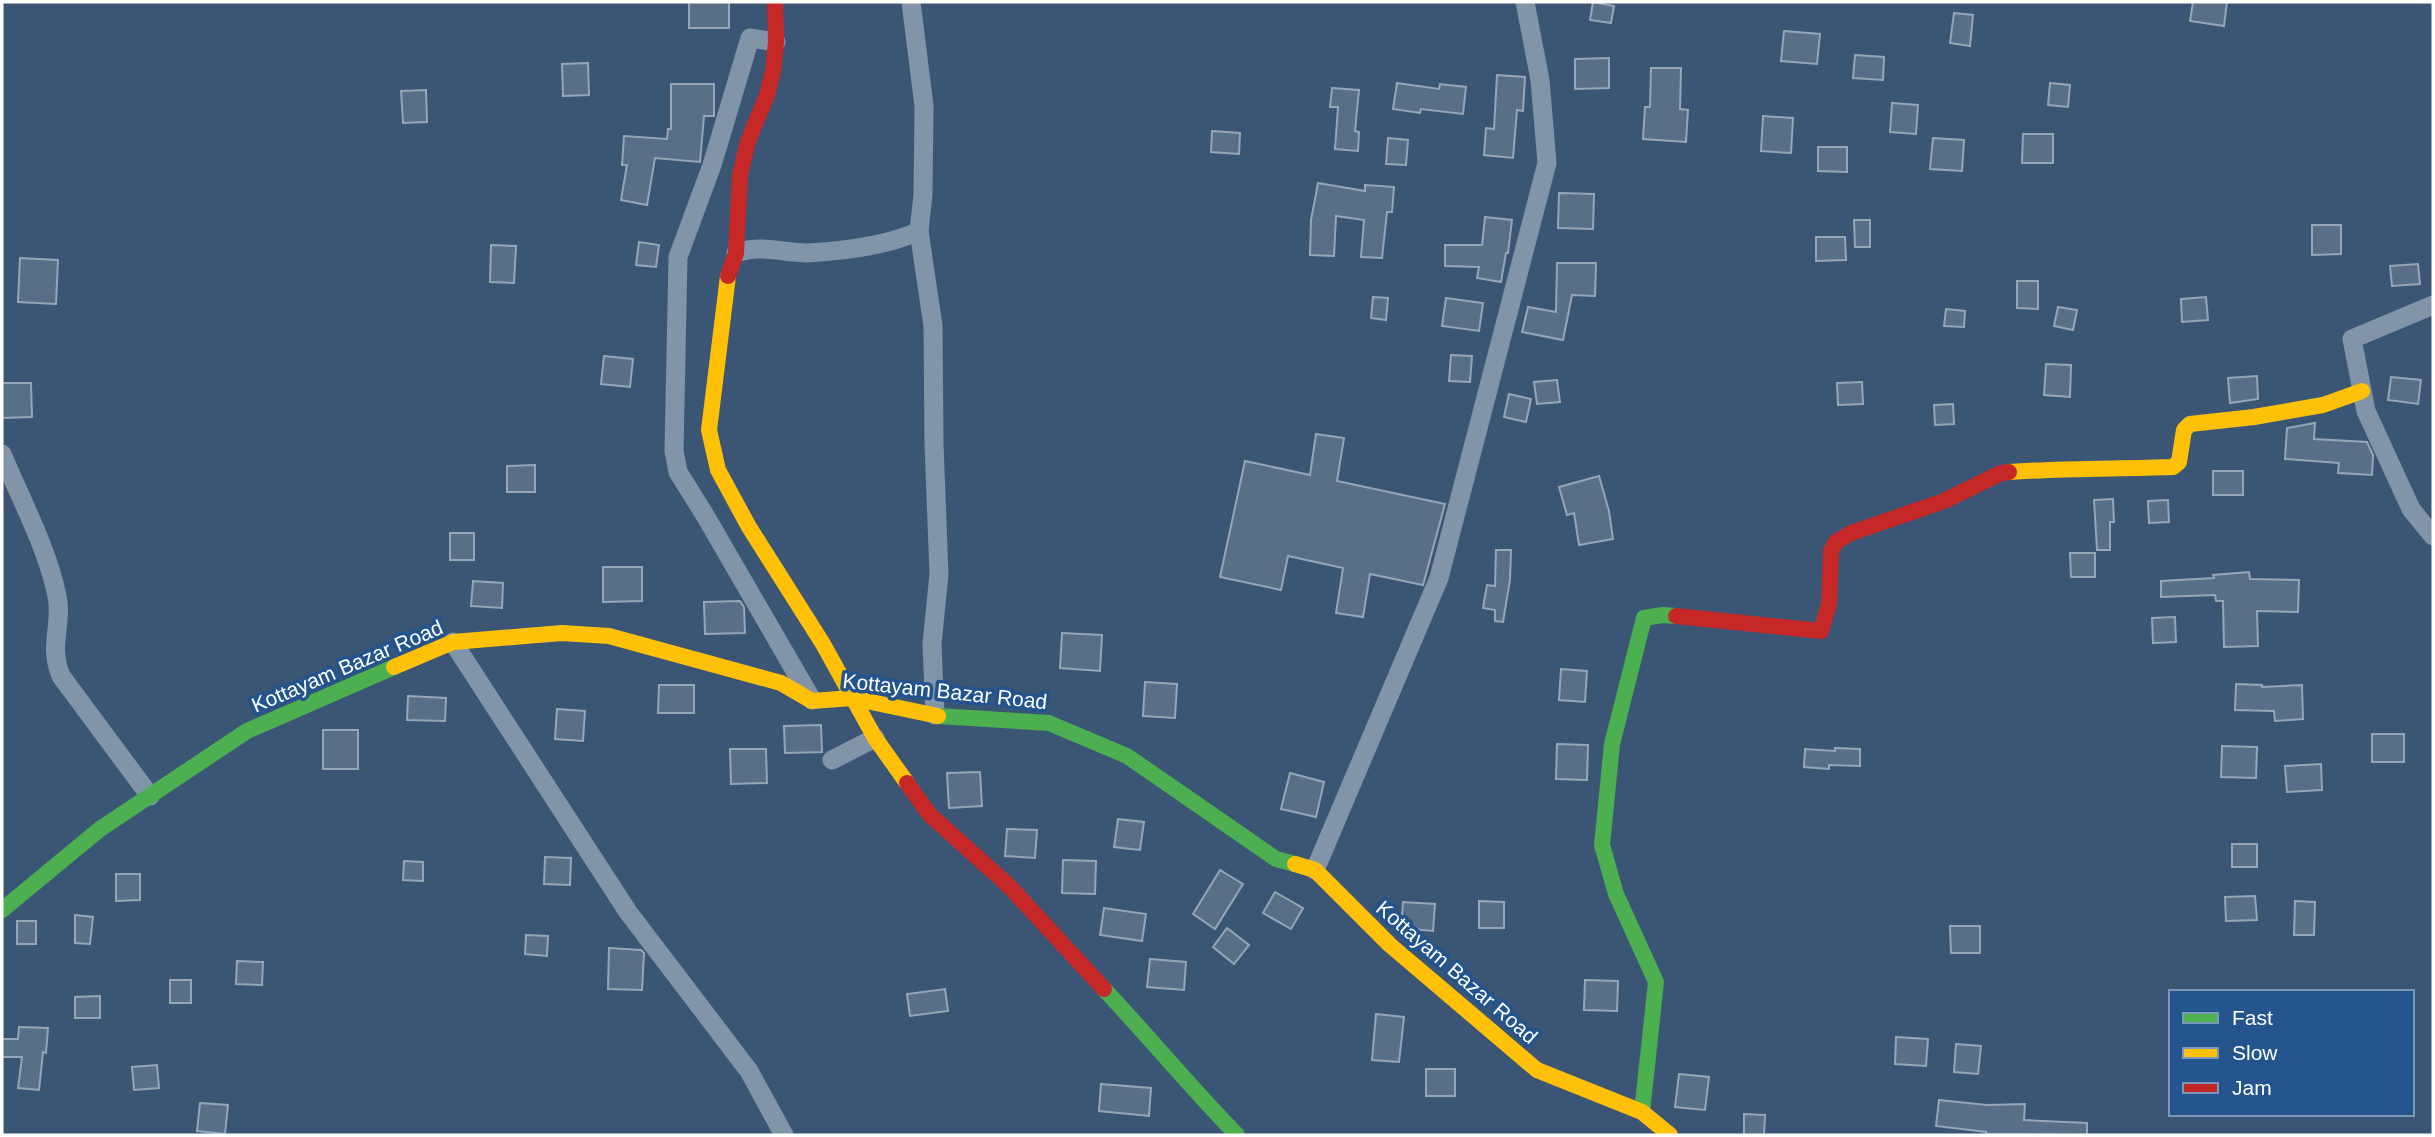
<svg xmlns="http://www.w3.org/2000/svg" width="2435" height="1137" font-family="Helvetica,sans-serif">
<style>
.building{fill:#596e87;stroke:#97a6b7;stroke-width:2}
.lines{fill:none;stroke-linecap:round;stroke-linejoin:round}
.street{stroke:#8295a8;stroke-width:19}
.fast{stroke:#4caf50;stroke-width:16}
.slow{stroke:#ffc107;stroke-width:16}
.jam{stroke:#c62828;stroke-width:16}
.labels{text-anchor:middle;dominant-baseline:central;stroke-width:7;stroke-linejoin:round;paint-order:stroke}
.street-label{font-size:21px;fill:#fff;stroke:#23548d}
</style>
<rect width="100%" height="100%" fill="#3b5675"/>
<g class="building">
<rect x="689" y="2" width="40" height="26"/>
<path d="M1593 2 1614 6 1611 23 1590 20Z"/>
<path d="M2193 2H2227L2224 26 2190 21Z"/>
<path d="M1954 13 1973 15 1970 46 1950 43Z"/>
<path d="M1784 31 1820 34 1817 64 1781 61Z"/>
<path d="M1855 55 1884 57 1883 80 1853 78Z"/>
<path d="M1609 58V88L1575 89V59Z"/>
<path d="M588 63 589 95 563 96 562 64Z"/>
<path d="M1651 68H1681L1680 109 1688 110 1686 142 1643 139 1645 107H1650Z"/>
<path d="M1497 75 1525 77 1523 111 1517 110 1513 158 1484 155 1486 128 1494 129Z"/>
<path d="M1397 83 1439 89 1440 84 1466 87 1463 114 1421 109 1420 113 1393 109Z"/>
<path d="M2050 83 2070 85 2068 107 2048 105Z"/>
<path d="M671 84H714V116H704L700 162 655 158 647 205 621 200 627 165H622L624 136 667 139 668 129H671Z"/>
<path d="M1332 88 1359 90 1355 131 1359 132 1358 151 1335 149 1338 107H1330Z"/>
<path d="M426 90 427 122 403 123 401 91Z"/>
<path d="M1892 103 1918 105 1916 134 1890 132Z"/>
<path d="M1763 116 1793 118 1791 153 1761 151Z"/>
<path d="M1212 131 1240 133 1239 154 1211 152Z"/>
<path d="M2023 134H2053V163H2022Z"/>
<path d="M1388 138 1408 140 1406 165 1386 164Z"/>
<path d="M1933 138 1964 140 1962 171 1930 169Z"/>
<path d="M1818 147H1847V172L1818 171Z"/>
<path d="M1318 183 1365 191V185L1394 187 1392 212H1387L1382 258 1361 257 1364 220 1336 216 1334 256 1310 255 1311 220Z"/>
<path d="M1559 193 1594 194 1593 229 1558 228Z"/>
<path d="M1485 217 1512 220 1508 253H1506L1501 282 1477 278 1479 267 1445 266V245H1482Z"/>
<path d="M1854 220H1870V247H1855Z"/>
<path d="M2312 225H2341V254L2312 255Z"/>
<path d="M1816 237H1845L1846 260 1816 261Z"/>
<path d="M639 242 659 245 656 267 636 265Z"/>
<path d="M491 245 516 246 514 283 490 282Z"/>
<path d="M20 258 58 260 56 304 18 302Z"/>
<path d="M1557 263H1596L1595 296 1572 295 1563 340 1522 332 1528 307 1556 312Z"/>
<path d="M2418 264 2420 284 2392 286 2390 266Z"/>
<path d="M2017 281H2038V309L2017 308Z"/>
<path d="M1373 297 1388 298 1386 320 1371 318Z"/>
<path d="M2206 297 2208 320 2182 322 2181 299Z"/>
<path d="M1446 298 1483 303 1479 331 1442 326Z"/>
<path d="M2058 307 2077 310 2073 330 2054 326Z"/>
<path d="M1946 309 1965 311 1964 327 1944 326Z"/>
<path d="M1451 355 1472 356 1470 382 1449 381Z"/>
<path d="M604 356 633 359 630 387 601 384Z"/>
<path d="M2046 364 2071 365 2070 397 2044 395Z"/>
<path d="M2257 376 2258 399 2230 403 2228 378Z"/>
<path d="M2391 377 2421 380 2418 404 2388 400Z"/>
<path d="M1557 380 1560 402 1537 404 1534 382Z"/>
<path d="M1862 382 1863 404 1838 405 1837 383Z"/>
<path d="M2 383H31L32 417 2 418Z"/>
<path d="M1509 394 1531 399 1526 422 1504 417Z"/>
<path d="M1953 404 1954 424 1935 425 1934 405Z"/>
<path d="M2315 423 2314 439 2367 442 2373 455 2372 475 2338 473 2339 463 2285 459 2287 428Z"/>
<path d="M1316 434 1344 438 1337 481 1445 504 1423 585 1370 574 1363 617 1336 613 1343 568 1288 556 1281 590 1220 577 1245 461 1310 475Z"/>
<path d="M535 465V492H507V466Z"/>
<rect x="2213" y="471" width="30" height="24"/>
<path d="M1599 476 1609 511 1613 539 1579 545 1574 513 1567 515 1559 487Z"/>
<path d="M2113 499 2114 522H2110V550H2097L2094 500Z"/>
<path d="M2168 500 2169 522 2149 523 2148 501Z"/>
<rect x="450" y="533" width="24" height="27"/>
<path d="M1496 550H1511L1510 580 1503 622 1495 621V610L1483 608 1487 585 1495 586Z"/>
<path d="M2070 553H2095V577H2071Z"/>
<path d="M603 567H642V601L603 602Z"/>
<path d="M2249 572 2250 579 2299 580 2298 612 2257 611 2258 646 2224 647 2223 601H2216L2215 595 2161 597V581L2214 578 2213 575Z"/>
<path d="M473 581 503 583 502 608 471 606Z"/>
<path d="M740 601 744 607 745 633 705 634 704 602Z"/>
<path d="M2175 617 2176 642 2153 643 2152 618Z"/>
<path d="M1062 633 1102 635 1100 671 1060 668Z"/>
<path d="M1561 669 1587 671 1585 702 1559 700Z"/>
<path d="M1145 682 1177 684 1175 718 1143 716Z"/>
<path d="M2236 684 2262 685V687L2302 685 2303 719 2275 721 2274 711 2235 710Z"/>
<path d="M659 685H694V713H658Z"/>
<path d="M408 696 446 698 445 721 407 720Z"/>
<path d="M557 709 585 711 583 741 555 739Z"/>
<path d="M821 725 822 752 785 753 784 726Z"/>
<rect x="323" y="730" width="35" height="39"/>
<rect x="2372" y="734" width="32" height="28"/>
<path d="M1557 744 1588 745 1587 780 1556 779Z"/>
<path d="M2222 746 2257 747 2256 778 2221 777Z"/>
<path d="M1835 748 1860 749V766L1829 765V769L1804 767 1805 749 1835 751Z"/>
<path d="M730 749H766L767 783 731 784Z"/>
<path d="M2321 764 2322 790 2287 792 2285 766Z"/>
<path d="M980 772 982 806 949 808 947 773Z"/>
<path d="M1290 773 1324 782 1316 817 1281 809Z"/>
<path d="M1118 819 1144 822 1140 850 1114 847Z"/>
<path d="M1007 829 1037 830 1035 858 1005 856Z"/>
<rect x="2232" y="844" width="25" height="23"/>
<path d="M545 857 571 858 570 885 544 884Z"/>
<path d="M1063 860 1096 861 1095 894 1062 893Z"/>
<path d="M404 861 423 862V881L403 880Z"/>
<path d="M1220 870 1243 884 1215 929 1193 914Z"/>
<path d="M116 874H140V900L116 901Z"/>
<path d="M1275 892 1303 908 1291 929 1263 913Z"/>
<path d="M2255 896 2257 920 2226 921 2225 897Z"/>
<path d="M1479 901 1504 902V928H1479Z"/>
<path d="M2295 901 2315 902 2314 935H2294Z"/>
<path d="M1403 902 1435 904 1433 931 1401 928Z"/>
<path d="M1104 908 1146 914 1142 941 1100 935Z"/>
<path d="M75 915 93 917 90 944 75 943Z"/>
<rect x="17" y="921" width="19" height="23"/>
<path d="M1950 926H1980V953H1951Z"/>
<path d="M1227 928 1249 945 1234 964 1213 947Z"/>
<path d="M526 935 548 936 547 956 525 954Z"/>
<path d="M609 948 641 950 644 953 642 990 608 989Z"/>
<path d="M1150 959 1186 962 1184 990 1147 987Z"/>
<path d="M237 961 263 962 262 985 236 984Z"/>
<rect x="170" y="980" width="21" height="23"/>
<path d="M1585 980 1618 981 1617 1011 1584 1010Z"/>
<path d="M945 989 948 1011 910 1016 907 994Z"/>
<path d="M100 996V1018H75V997Z"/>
<path d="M1376 1014 1404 1017 1399 1062 1372 1060Z"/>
<path d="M19 1027 48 1028 46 1053 43 1052 39 1090 18 1088 22 1057H2V1039H18Z"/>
<path d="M1896 1037 1928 1039 1926 1066 1895 1064Z"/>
<path d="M1956 1044 1981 1046 1978 1074 1954 1072Z"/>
<path d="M157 1065 159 1088 134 1090 132 1067Z"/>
<rect x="1426" y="1069" width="29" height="27"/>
<path d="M1679 1074 1709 1077 1705 1110 1675 1107Z"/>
<path d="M1101 1084 1151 1088 1149 1116 1099 1111Z"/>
<path d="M1939 1100 1987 1105 2025 1104 2024 1120 2087 1123V1135L1986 1134V1132L1936 1126Z"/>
<path d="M200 1103 228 1105 225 1134 197 1131Z"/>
<path d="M1744 1114 1765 1115 1764 1135H1744Z"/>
</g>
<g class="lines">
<g class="street">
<path d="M776 42 750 38 712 165 678 257 674 451 678 472 706 517 812 700"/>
<path d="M919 231 933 326 934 444 939 574 932 644 935 715"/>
<path d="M736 253C761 244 782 253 807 253 842 251 887 246 919 231L923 195 924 106 911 2"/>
<path d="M2433 305 2352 339 2366 411 2411 509 2433 536"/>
<path d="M2 454C21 500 47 547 57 596 63 624 48 645 61 676L150 796"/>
<path d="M453 642 628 912 749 1071 784 1135"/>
<path d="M832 760 875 738"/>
<path d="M1315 870 1439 578 1547 163 1540 80 1525 2"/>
</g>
<g class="fast">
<path d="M938 716 1049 723 1127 756 1276 859 1295 864"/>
<path d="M2 910 100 829 247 731 394 667"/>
<path d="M1104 989C1149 1037 1191 1088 1237 1135"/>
<path d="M1642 1112 1656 982 1616 894 1602 845 1612 744 1644 618 1663 615 1676 616"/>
</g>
<g class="slow">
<path d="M728 276 709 430 718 470 749 527 823 644 875 738 907 783"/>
<path d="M2009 472C2063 468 2118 469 2173 467L2179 462 2184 430 2190 424 2254 417 2323 405 2362 391"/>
<path d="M394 667 453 642 562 633 609 636 781 683 812 701 852 698 938 716"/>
<path d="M1295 864 1315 870 1390 945 1537 1070 1642 1112 1670 1135"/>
</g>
<g class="jam">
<path d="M728 276 736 253 740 175 748 141 767 95 773 71 776 42 775 2"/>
<path d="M1676 616 1821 631 1829 604 1831 551 1836 542 1851 533 1944 501 2001 473 2009 472"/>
<path d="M907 783 930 815 1008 885 1104 989"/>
</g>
</g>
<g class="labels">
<g class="street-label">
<text transform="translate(347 666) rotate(-23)">Kottayam Bazar Road</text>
<text transform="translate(945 691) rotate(6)">Kottayam Bazar Road</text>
<text transform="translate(1457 972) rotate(41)">Kottayam Bazar Road</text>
</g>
</g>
<rect width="2435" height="1137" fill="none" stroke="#ffffff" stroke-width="7"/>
<rect x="2169" y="990" width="245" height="126" fill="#23548d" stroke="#7b98bb" stroke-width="2"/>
<rect x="2183" y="1013" width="35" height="10" fill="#4caf50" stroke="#7b98bb" stroke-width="2"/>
<text x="2232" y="1025" font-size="21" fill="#ffffff">Fast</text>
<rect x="2183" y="1048" width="35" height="10" fill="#ffc107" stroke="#7b98bb" stroke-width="2"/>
<text x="2232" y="1060" font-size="21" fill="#ffffff">Slow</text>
<rect x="2183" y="1083" width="35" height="10" fill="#c62828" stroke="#7b98bb" stroke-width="2"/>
<text x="2232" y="1095" font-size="21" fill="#ffffff">Jam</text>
</svg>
